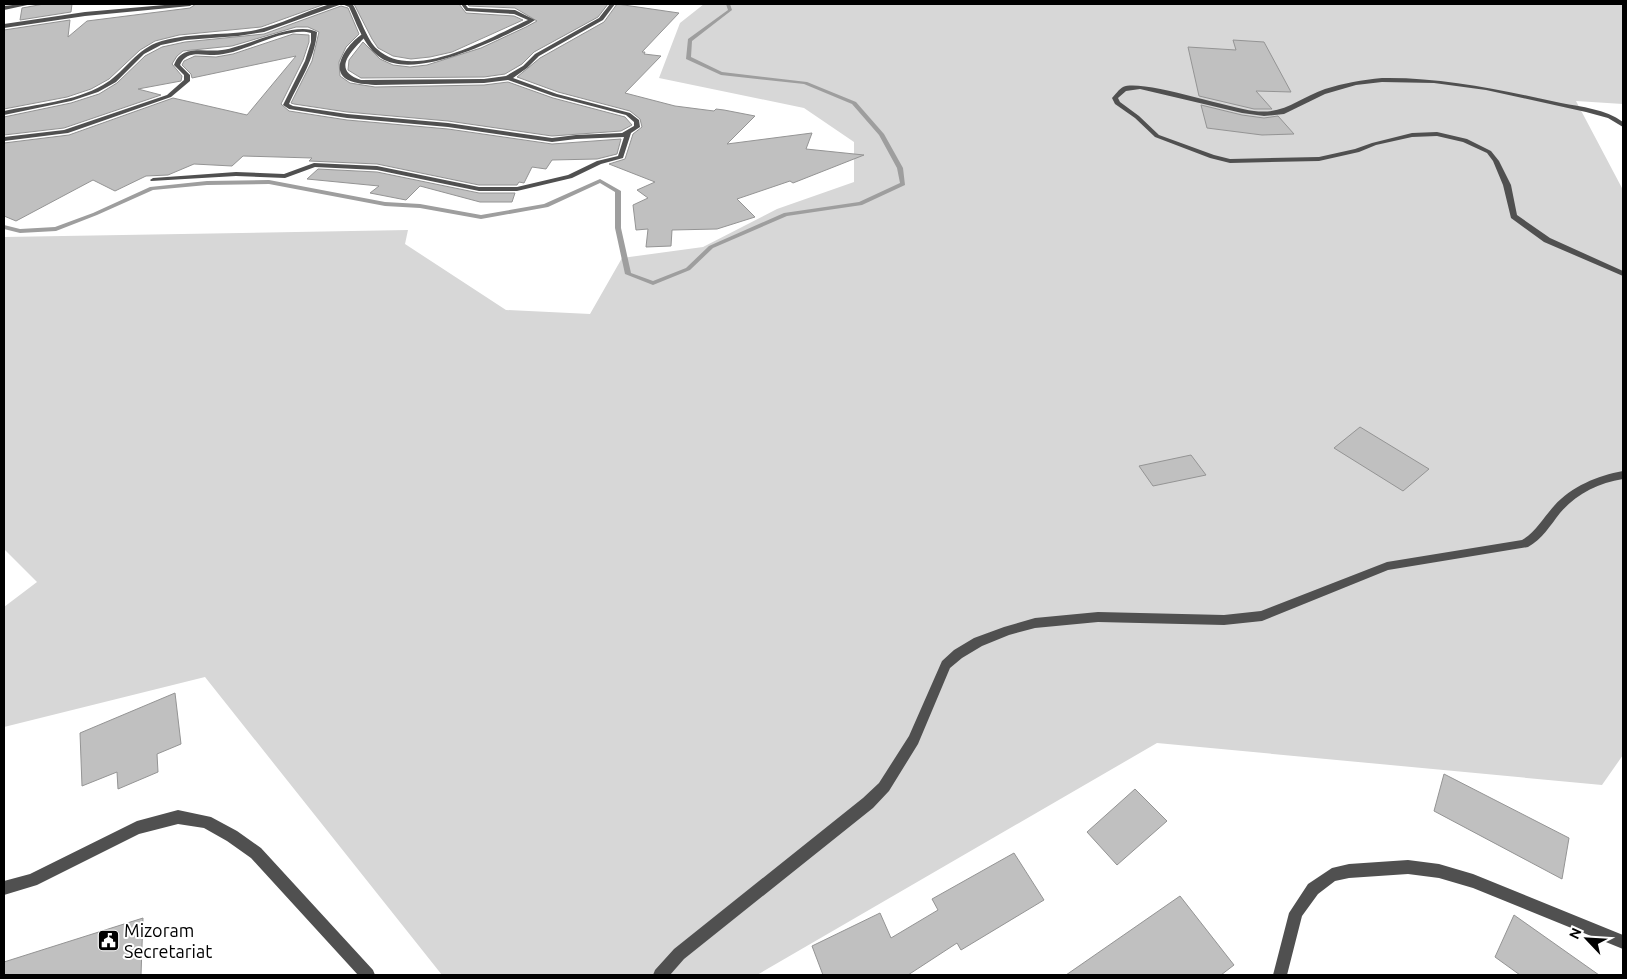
<svg xmlns="http://www.w3.org/2000/svg" width="1627" height="979" font-family="Ubuntu,sans-serif">
<style>
.green{fill:#d7d7d7}
.lines{fill:none;stroke-linecap:round;stroke-linejoin:round}
.stream{fill:#9e9e9e;fill-rule:evenodd}
.building{fill:#c0c0c0;stroke:#949494}
.pedestrian{fill:#505050;fill-rule:evenodd}
.minor{fill:#505050;fill-rule:evenodd}
.tertiary{fill:#505050;fill-rule:evenodd}
.labels{text-anchor:middle;dominant-baseline:central;stroke-width:4;stroke-linejoin:round;paint-order:stroke}
.near-poi-label{font-size:18px;fill:#000;stroke:#fff;text-anchor:start}
</style>
<rect width="100%" height="100%" fill="#fff"/>
<path class="green" d="M704 4H1623V104L1576 101 1623 190V755L1602 785 1157 743 757 975H442L205 677 4 727V607L37 582 4 549V237L408 230 405 244 506 310 590 314 622 258 703 247 777 209 854 182V142L804 108 659 78 680 23Z"/>
<g class="lines">
<path class="stream" d="M726 4H730L732 10 692 41 691 57 722 72 807 82 856 102 884 134 903 168 905 185 862 205 787 216 713 248 690 270 653 285 625 274 615 228V192L600 183 548 207 481 219 420 208 385 206 269 184 207 185 153 190 97 215 56 231 20 233 4 229V225L20 229 55 227 93 213 150 187 207 181 269 180 385 202 420 204 481 215 544 204 600 179 621 191V228L631 273 653 281 686 268 709 246 784 213 859 202 900 183 897 168 879 135 852 104 804 84 721 75 686 59 688 39 728 10Z"/>
</g>
<g class="building">
<path d="M44 4H72L71 12 20 20 22 8Z"/>
<path d="M196 4H325L261 27 179 35 155 41 140 50 109 79 91 89 67 97 4 109V30L70 20 68 37 87 21 190 8Z"/>
<path d="M354 4H459L466 13 514 16 523 20 452 52 430 57 411 59 393 56 378 48 372 39Z"/>
<path d="M467 4H608L598 17 534 52 522 64 505 74 484 77 361 78 348 70 349 60 363 42 380 59 393 65 410 67 427 65 481 48 526 27 537 21 515 8 469 6Z"/>
<path d="M617 4 679 13 642 52H645L644 54 661 56 625 93 675 106 714 111 716 109 724 110 755 116 727 144 812 133 806 149 864 155 793 183 790 181 737 199 755 217 717 229 672 230 671 246 646 247 648 229 636 230 633 205 648 198 637 190 655 182 609 164 625 159 633 134 642 127 640 119 630 111 558 92 517 77 540 58 604 22Z"/>
<path d="M341 6 348 8 359 34 346 47 339 62 340 76 350 83 375 87 484 85 508 82 553 98 625 117 632 125 621 131 552 136 448 121 347 112 294 104 291 103 312 61 319 32 308 27H296L232 46 183 51 177 56 172 64 182 76 181 81 138 89 161 95 64 128 4 135V117L71 103 99 94 117 83 145 56 162 47 185 42 264 34Z"/>
<path d="M293 34 309 35V42L303 60 281 104 289 111 347 120 448 129 552 144 621 139 617 154 597 159 552 160 546 169 532 167 524 183 519 182 517 185H479L377 164 309 161 312 158 243 156 232 166 194 164 168 175 146 176 115 191 93 180 16 221 4 216V143L69 135 173 98 247 115 296 56 192 78 191 74 182 65 184 61 195 56 216 57 233 54Z"/>
<path d="M1233 40 1264 42 1291 92 1256 91 1272 109H1254L1199 96 1188 47 1236 50Z"/>
<path d="M1201 105 1242 115 1264 118 1278 116 1294 134 1262 135 1207 128Z"/>
<path d="M318 169 377 172 479 193H515L512 202H480L420 186 406 200 370 193 379 186 307 179Z"/>
<path d="M1360 427 1429 469 1403 491 1334 448Z"/>
<path d="M1191 455 1206 475 1153 486 1139 466Z"/>
<path d="M175 693 181 744 157 754 158 772 118 789 117 772 82 786 80 733Z"/>
<path d="M1444 774 1569 838 1562 879 1434 811Z"/>
<path d="M1135 789 1167 821 1117 865 1087 832Z"/>
<path d="M1014 853 1044 900 961 950 957 943 908 975H823L812 946 880 913 891 938 938 910 932 899Z"/>
<path d="M1180 896 1234 965 1221 975H1066Z"/>
<path d="M1514 915 1599 975H1520L1495 957Z"/>
<path d="M143 918 141 975H4V962Z"/>
</g>
<g class="lines">
<path class="pedestrian" d="M21 4H32L4 10V6Z"/>
<g class="minor">
<path d="M176 4H193L190 6 85 16 4 28V24L85 12Z"/>
<path d="M610 4H615L603 20 539 56 527 68 513 78 557 94 630 113 639 120 640 127 631 133 623 158 601 164 572 178 517 191H479L377 170 315 167 285 178 236 176 151 181 150 180 153 178 236 172 284 174 314 163 377 166 479 187H517L568 175 597 161 618 156 624 137 576 139 552 142 448 127 347 118 289 109 283 105 305 61 311 42V33C290 27 254 46 233 52 227 53 220 55 214 55 201 55 186 50 180 65L190 75V81L171 97 68 133 4 141V137L64 130 167 95 184 80V75L174 65C176 60 178 56 184 53 196 48 210 52 222 50 247 47 295 20 317 32 315 59 300 80 289 104L293 106 347 114 448 123 552 138 576 135 622 133 634 126V122L626 115 553 96 508 80 484 83 375 85C366 84 356 84 348 80 327 69 351 40 364 33L367 35C354 49 329 70 361 80L484 79 506 76 523 66 535 54 599 18Z"/>
<path d="M1382 78C1443 77 1501 90 1561 103 1582 107 1605 109 1623 122V127L1608 118 1586 112 1486 90 1434 83 1382 82 1356 85 1325 94 1284 114 1264 116 1242 113 1140 89 1126 91 1118 98 1120 102 1139 116 1159 135 1214 155 1230 159 1319 157 1355 149 1372 143 1412 133 1437 132 1467 139 1491 151 1499 161 1511 185 1517 215 1550 238 1623 271V276L1544 242 1511 218 1503 185 1493 161 1487 153 1463 142 1437 136 1412 137 1376 145 1359 152 1319 161 1230 163 1210 158 1155 137 1135 118 1115 104 1112 98C1115 95 1119 89 1123 87 1142 79 1227 108 1254 111 1284 115 1299 98 1325 89 1344 83 1362 80 1382 78Z"/>
<path d="M1623 471V479C1598 483 1576 494 1560 513 1550 526 1542 539 1528 547L1388 570 1262 621 1224 625 1098 622 1035 628 1009 635 982 646 962 658 950 668 918 744 889 791 873 808 684 959 670 975H653L655 970 674 949 863 798 879 783 909 736 942 661 954 650 974 638 1004 627 1035 618 1098 612 1224 615 1261 611 1387 562 1522 540C1536 532 1543 518 1554 506 1572 486 1597 476 1623 471Z"/>
<path d="M1408 860 1439 864 1473 874 1623 935V949L1473 888 1439 878 1408 874 1349 878 1335 881 1318 894 1302 916 1287 975H1273L1289 913 1308 884 1332 868 1349 864Z"/>
</g>
<g class="tertiary">
<path d="M330 4 353 5C360 17 367 40 377 49 413 83 491 37 528 20L514 14 466 11 461 4H465L468 8 515 10 535 20C527 26 517 29 508 34 478 48 412 78 381 58 364 47 357 24 349 7L342 4 264 32 238 36 185 40 161 45 144 54 116 82 98 92 71 101 4 115V111C36 104 74 102 103 85 123 74 134 52 156 43 187 32 220 36 251 31 279 26 303 12 330 4Z"/>
<path d="M178 810 211 817 237 831 261 848 373 970 375 975H358L251 858 227 841 204 828 178 824 139 834 37 885 4 895V881L30 874 137 821Z"/>
</g>
</g>
<defs>
<symbol id="civic-square" viewBox="-11 -11 22 22"><rect x="-9" y="-9" width="18" height="18" rx="4" fill="#000" stroke="#fff"/><path d="M-.6-6.5H3V-4.5H.6V-3L4-1V1h2V6H-6V1h2V-1L-.6-3ZM-1.2 2.5V6h2.4V2.5Z" fill="#fff"/></symbol>
</defs>
<g fill-rule="evenodd">
<use href="#civic-square" x="96" y="928" width="25" height="25"/>
</g>
<g class="labels">
<g class="near-poi-label">
<text x="124" y="930">Mizoram<tspan x="124" dy="21">Secretariat</tspan></text>
</g>
</g>
<rect width="1627" height="979" fill="none" stroke="#000000" stroke-width="10"/>
<g transform="translate(1587 939) rotate(295)" stroke="#ffffff" stroke-width="4" paint-order="stroke">
<path d="M0-4L9 19L0 12L-9 19Z" fill="#000000"/>
<text y="-8" font-size="14" font-weight="bold" text-anchor="middle" fill="#000000">N</text>
</g>
</svg>
